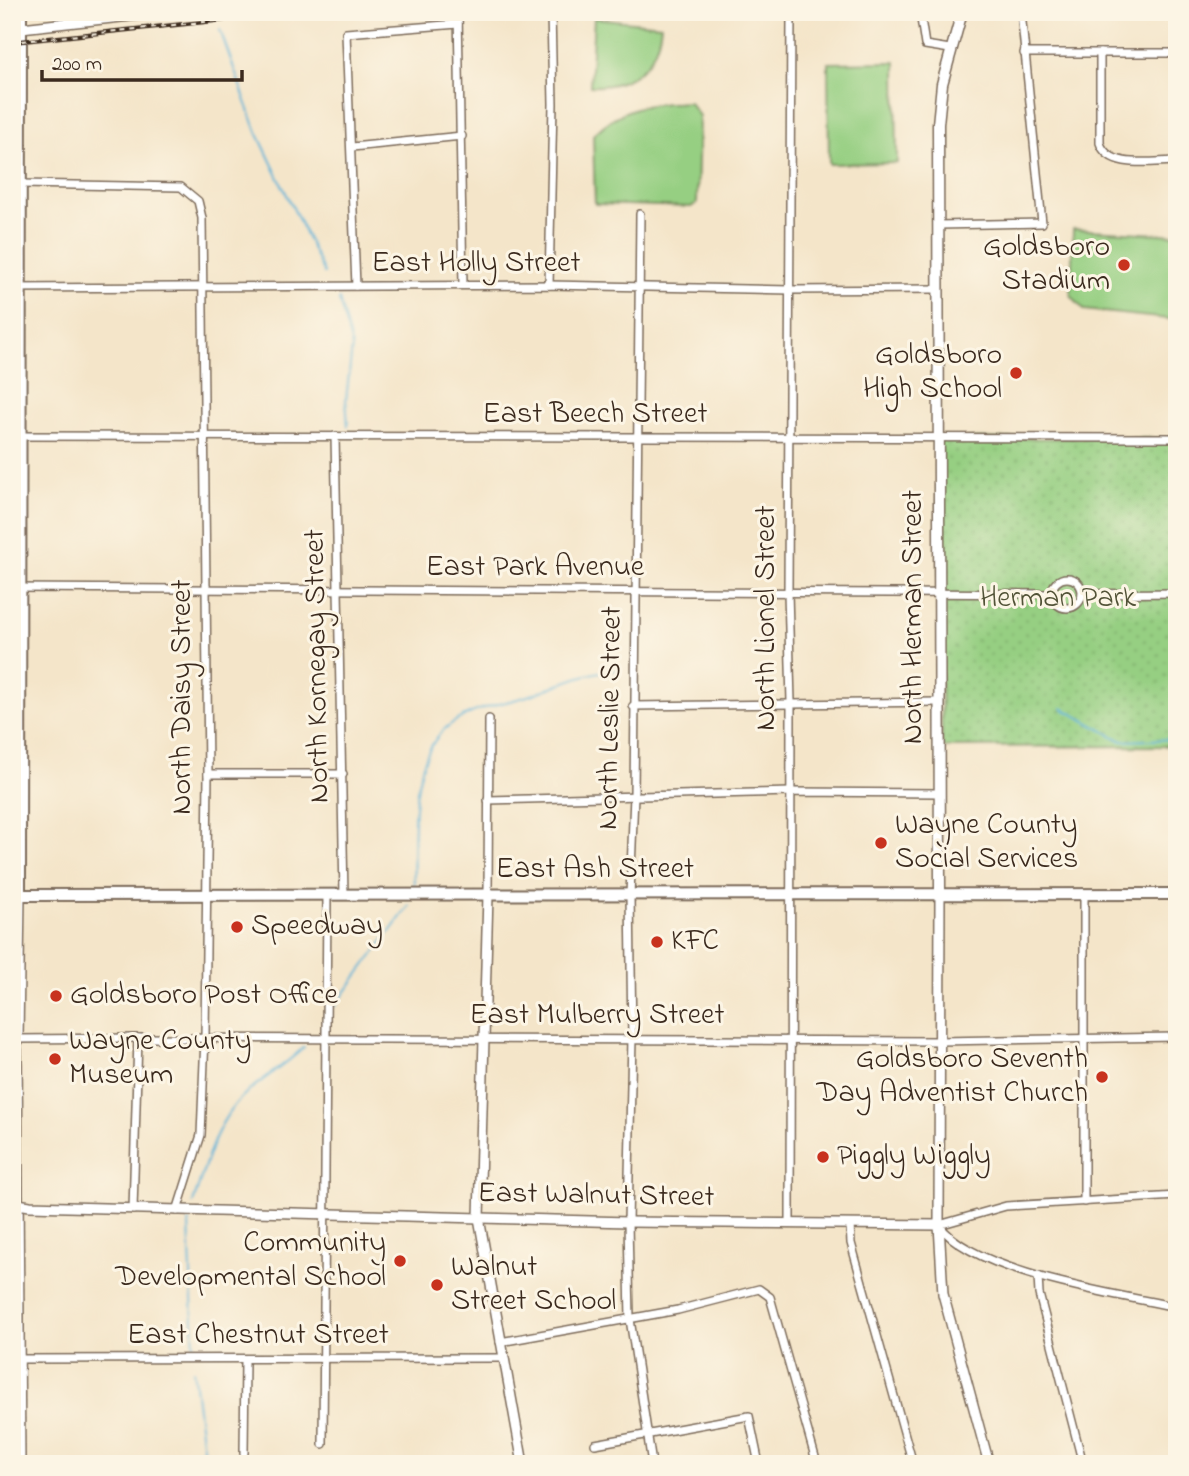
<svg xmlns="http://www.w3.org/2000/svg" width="1189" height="1476" font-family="'Indie Flower',sans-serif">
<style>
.grass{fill:url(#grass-dots);stroke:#687c50;stroke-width:2}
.pitch{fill:#96cf82;stroke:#687c50;stroke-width:2}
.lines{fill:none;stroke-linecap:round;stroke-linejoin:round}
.stream{stroke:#5bb2d8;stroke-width:2}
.minor-casing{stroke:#7c6b5a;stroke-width:10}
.tertiary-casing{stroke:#7c6b5a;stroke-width:12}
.secondary-casing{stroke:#7c6b5a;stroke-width:13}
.primary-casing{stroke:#7c6b5a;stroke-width:14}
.minor{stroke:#fff;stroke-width:7}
.tertiary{stroke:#fff;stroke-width:9}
.secondary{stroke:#fff;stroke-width:10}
.primary{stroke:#fff;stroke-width:10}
.rail-casing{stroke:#3b2a1e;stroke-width:4.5}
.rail{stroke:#fcf5e5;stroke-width:2;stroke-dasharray:5;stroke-linecap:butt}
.poi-dot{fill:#c8321e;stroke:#fcf5e5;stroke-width:2.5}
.labels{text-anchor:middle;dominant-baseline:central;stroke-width:6;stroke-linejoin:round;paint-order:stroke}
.poi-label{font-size:30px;fill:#3b2a1e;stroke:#fcf5e5;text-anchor:start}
.street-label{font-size:30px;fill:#3b2a1e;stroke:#fcf5e5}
.park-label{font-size:30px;fill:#525337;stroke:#fcf5e5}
</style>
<defs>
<pattern id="grass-dots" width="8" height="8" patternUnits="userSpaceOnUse" patternTransform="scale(1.75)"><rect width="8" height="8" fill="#96cf82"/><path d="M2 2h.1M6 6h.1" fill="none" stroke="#82b270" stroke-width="1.8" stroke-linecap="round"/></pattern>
</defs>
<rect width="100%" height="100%" fill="#fcf5e5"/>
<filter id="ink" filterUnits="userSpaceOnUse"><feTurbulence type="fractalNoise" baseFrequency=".0143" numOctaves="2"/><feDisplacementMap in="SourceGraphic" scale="14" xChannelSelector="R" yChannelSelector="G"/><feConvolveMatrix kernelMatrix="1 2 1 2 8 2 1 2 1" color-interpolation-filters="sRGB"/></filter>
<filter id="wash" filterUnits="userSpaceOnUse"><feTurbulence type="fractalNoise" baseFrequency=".00686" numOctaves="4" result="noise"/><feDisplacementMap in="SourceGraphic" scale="28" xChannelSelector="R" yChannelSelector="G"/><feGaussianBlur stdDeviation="1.57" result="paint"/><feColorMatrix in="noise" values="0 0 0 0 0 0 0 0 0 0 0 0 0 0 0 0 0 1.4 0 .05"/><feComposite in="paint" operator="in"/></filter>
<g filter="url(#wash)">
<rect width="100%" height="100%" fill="#f4e5c9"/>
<path class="grass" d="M1177 438V746L942 747 938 439Z"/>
<g class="pitch">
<path d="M594 18 661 25C657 66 630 88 590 86Z"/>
<path d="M896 62 897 163 829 164 828 63Z"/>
<path d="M689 102 699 116 697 203 691 207 595 204 593 135C625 104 647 104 689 102Z"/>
<path d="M1073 229 1177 235V320L1084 310 1071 295Z"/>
</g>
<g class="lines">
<g class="stream">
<path d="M220 30 257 132 324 273"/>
<path d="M339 300 352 347 346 400 348 426"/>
<path d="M1062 708 1122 741 1177 739"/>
<path d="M414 885C413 838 408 753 451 724 471 710 498 704 521 698 555 688 583 671 619 670"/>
<path d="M335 1006 409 906"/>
<path d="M193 1203C205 1167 215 1121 244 1095 263 1078 286 1065 304 1047"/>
<path d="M189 1222 194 1349"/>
<path d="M193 1370 205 1464"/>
</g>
</g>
</g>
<g filter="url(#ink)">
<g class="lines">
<defs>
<g id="minor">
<path d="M458 12 463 285"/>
<path d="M920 12 925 45 950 49"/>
<path d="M1024 53H1177"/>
<path d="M1100 53V143C1109 170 1152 161 1177 161"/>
<path d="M352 147 462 136"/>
<path d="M21 184 181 187 198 201 202 218 208 774 205 1037 201 1135 177 1211"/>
<path d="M640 214 634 795 630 895 632 1038 628 1222 630 1319 652 1464"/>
<path d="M939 225 1042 223 1021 12"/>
<path d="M549 285 553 104 551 12"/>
<path d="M356 286 346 33 458 24"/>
<path d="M12 288 549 285 791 290 939 289"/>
<path d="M12 436 1177 438"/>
<path d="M335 436 344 895"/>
<circle cx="1067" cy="593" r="15"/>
<path d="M12 588 1052 594"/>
<path d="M1082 594 1177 593"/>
<path d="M633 706 938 702"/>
<path d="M208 774H343"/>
<path d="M488 800 791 792 939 793"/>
<path d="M488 895 489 719"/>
<path d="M12 1050H17L18 1039 138 1038 940 1041 1177 1037"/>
<path d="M1177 1196 1006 1206 939 1225C975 1274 1117 1294 1177 1307"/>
<path d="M1084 1202V894"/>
<path d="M133 1210 138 1038"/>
<path d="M790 1224 791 702 788 592 791 12"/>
<path d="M850 1225 851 1243 913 1464"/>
<path d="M1038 1276 1039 1294 1083 1464"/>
<path d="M500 1342 678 1310 759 1289 770 1297 817 1464"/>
<path d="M12 1359 503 1358"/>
<path d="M323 1444 327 895"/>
<path d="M595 1444 749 1416 759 1464"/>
<path d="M244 1453 245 1360"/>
</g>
<g id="tertiary">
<path d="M12 29 167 12"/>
<path d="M940 892 939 1225 943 1294 989 1464"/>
<path d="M488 895 479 1218 523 1464"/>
<path d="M18 1039 20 895"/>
<path d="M17 1050 20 1464"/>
<path d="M12 1203 30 1206 628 1222 939 1225"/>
</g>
<path id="secondary" d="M940 892 938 124 942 84 962 12"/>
<g id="primary">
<path d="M12 895 1177 894"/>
<path d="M20 895 21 12"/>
</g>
</defs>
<use href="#minor" class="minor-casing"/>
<use href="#tertiary" class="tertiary-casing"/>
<use href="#secondary" class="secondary-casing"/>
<use href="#primary" class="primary-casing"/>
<use href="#minor" class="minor"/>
<use href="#tertiary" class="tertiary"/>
<use href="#secondary" class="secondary"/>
<use href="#primary" class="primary"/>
<defs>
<path id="rail" d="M12 42 299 12"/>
</defs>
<use href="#rail" class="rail-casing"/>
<use href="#rail" class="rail"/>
</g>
</g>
<g class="poi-dot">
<circle cx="1124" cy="265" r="7"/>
<circle cx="1016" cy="373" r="7"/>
<circle cx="881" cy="843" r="7"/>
<circle cx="237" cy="927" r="7"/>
<circle cx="657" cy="942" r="7"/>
<circle cx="56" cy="996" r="7"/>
<circle cx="55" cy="1059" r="7"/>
<circle cx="1102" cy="1077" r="7"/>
<circle cx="823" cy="1157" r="7"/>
<circle cx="400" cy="1261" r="7"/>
<circle cx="437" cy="1285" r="7"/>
</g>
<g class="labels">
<g class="poi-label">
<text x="1110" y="248" text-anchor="end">Goldsboro<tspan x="1110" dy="34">Stadium</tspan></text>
<text x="1002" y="356" text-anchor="end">Goldsboro<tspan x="1002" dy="34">High School</tspan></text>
<text x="895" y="826">Wayne County<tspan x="895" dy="34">Social Services</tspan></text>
<text x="251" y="927">Speedway</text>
<text x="671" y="942">KFC</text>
<text x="70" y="996">Goldsboro Post Office</text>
<text x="69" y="1042">Wayne County<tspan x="69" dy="34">Museum</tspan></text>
<text x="1088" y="1060" text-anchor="end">Goldsboro Seventh<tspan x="1088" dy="34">Day Adventist Church</tspan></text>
<text x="837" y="1157">Piggly Wiggly</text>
<text x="386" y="1244" text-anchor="end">Community<tspan x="386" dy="34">Developmental School</tspan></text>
<text x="451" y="1268">Walnut<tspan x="451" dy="34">Street School</tspan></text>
</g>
<g class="street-label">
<text x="476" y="264">East Holly Street</text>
<text x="595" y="415">East Beech Street</text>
<text x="535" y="568">East Park Avenue</text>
<text transform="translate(914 617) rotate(-90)">North Herman Street</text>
<text transform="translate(767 618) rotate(-90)">North Lionel Street</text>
<text transform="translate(318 666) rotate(-91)">North Kornegay Street</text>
<text transform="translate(183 697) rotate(-90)">North Daisy Street</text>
<text transform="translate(611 718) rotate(-89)">North Leslie Street</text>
<text x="595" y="870">East Ash Street</text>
<text x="597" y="1016">East Mulberry Street</text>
<text transform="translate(596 1196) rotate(1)">East Walnut Street</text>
<text x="258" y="1336">East Chestnut Street</text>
</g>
<g class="park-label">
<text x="1058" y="599">Herman Park</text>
</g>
</g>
<rect width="1189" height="1476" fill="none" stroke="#fcf5e5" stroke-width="42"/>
<path d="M42 70v10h200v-10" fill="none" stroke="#3b2a1e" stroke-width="3.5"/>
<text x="52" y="70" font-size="21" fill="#3b2a1e" stroke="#fcf5e5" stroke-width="5" paint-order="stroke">200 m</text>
</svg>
